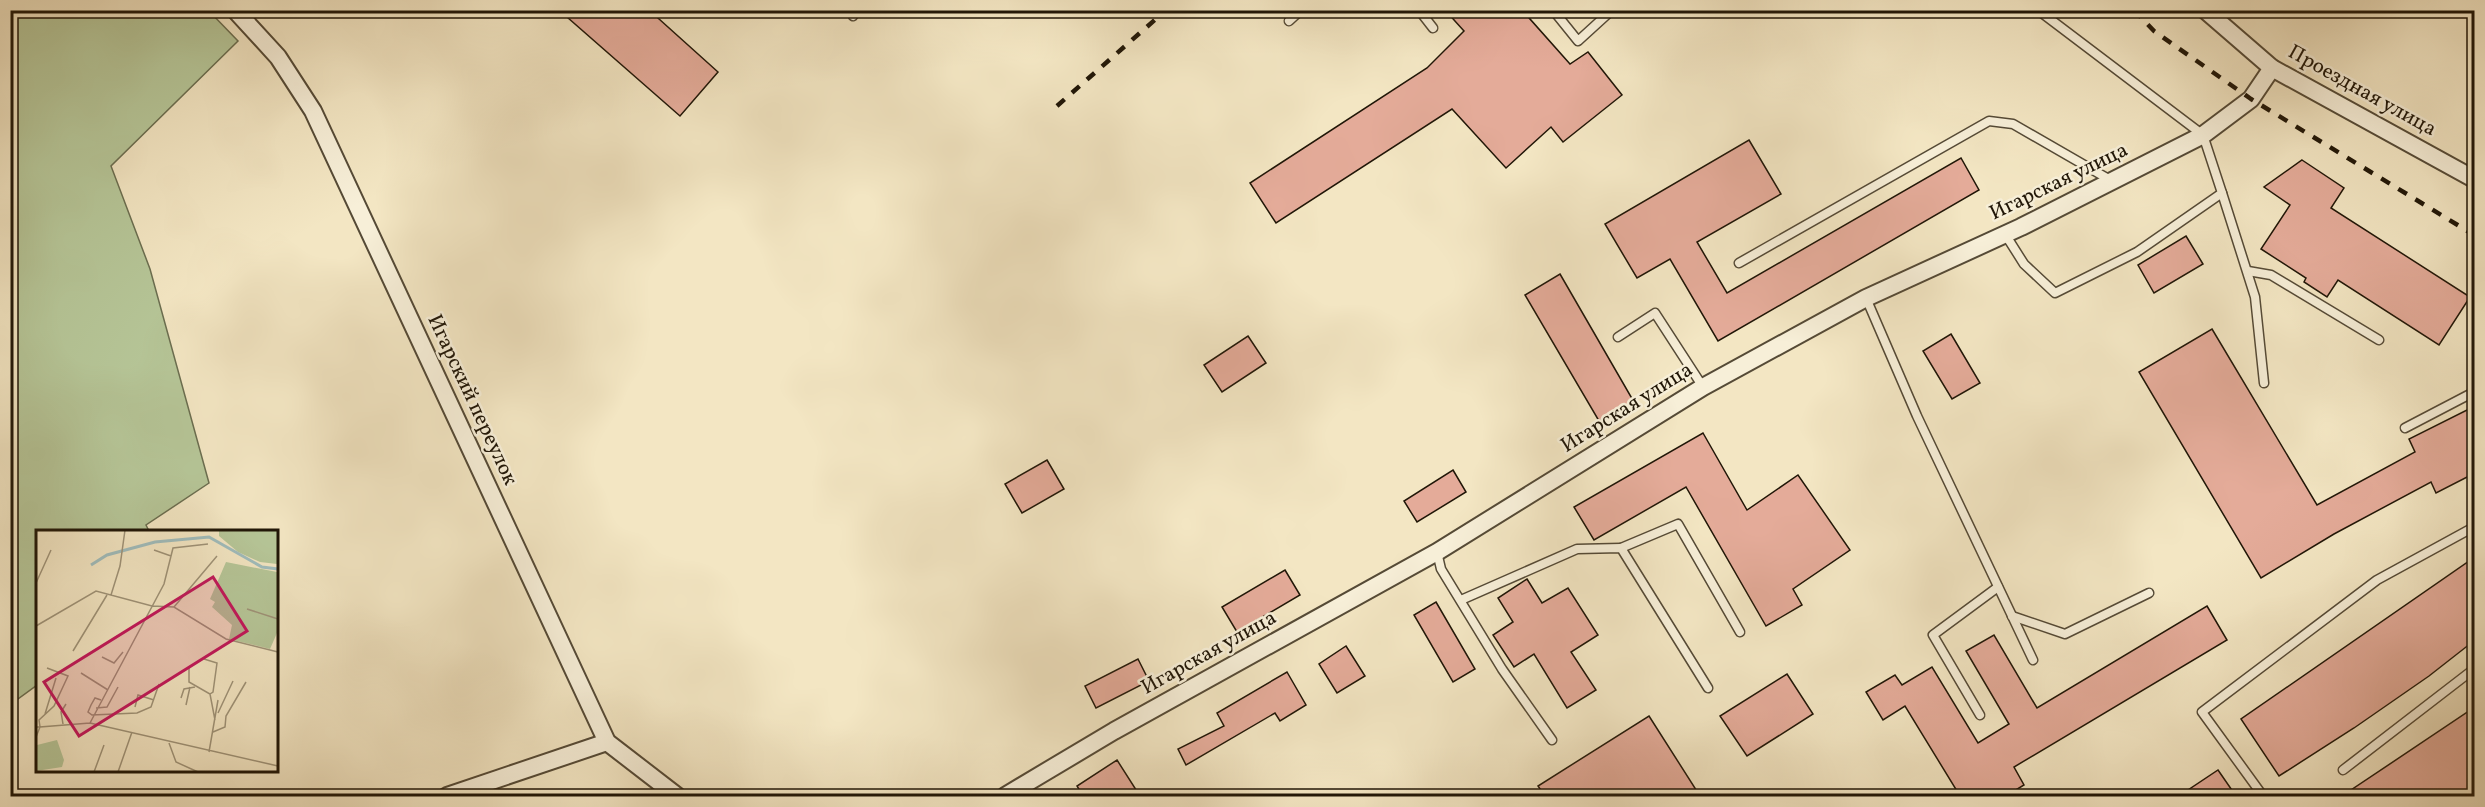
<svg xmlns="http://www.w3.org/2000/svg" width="2485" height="807" font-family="Vollkorn,serif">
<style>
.green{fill:#b6c698;stroke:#6b6e50;stroke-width:1.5}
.building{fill:#e4ab99;stroke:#201607;stroke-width:1.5}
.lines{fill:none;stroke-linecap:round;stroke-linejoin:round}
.lane-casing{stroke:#554a36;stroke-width:11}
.street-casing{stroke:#554a36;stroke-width:20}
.lane{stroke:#f7efd8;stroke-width:8}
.street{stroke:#f7efd8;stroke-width:16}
.rail{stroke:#201607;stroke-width:4.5;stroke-dasharray:10 10;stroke-linecap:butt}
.labels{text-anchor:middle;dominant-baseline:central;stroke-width:5;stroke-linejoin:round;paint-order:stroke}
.street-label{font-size:21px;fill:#201607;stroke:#f7efd8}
.inset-river{fill:none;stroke:#a0bdbd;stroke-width:3}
.inset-road{fill:none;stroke:#9f9378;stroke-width:1.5}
.view{fill:#c2185b;fill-opacity:0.15;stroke:#c2185b;stroke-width:3}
.inset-edge{fill:none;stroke:#201607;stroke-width:3}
</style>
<rect width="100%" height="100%" fill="#f3e6c3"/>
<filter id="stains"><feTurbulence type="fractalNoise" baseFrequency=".00333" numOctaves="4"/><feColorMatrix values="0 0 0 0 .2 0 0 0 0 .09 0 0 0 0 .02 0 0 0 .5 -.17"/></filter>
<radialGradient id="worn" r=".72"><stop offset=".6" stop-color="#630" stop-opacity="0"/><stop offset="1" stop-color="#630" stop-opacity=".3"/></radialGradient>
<path class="green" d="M11 10 209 11 238 41 111 166 150 269 209 483 146 525 149 531H38L37 685 11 704Z"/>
<g class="building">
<path d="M559 10H649L718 72 680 116Z"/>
<path d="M1445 10H1522L1570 64 1588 52 1622 95 1563 142 1551 127 1506 168 1452 109 1276 223 1250 183 1427 68 1464 31Z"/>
<path d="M1749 140 1781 194 1697 242 1727 293 1961 158 1979 190 1718 341 1670 259 1637 278 1605 224Z"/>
<path d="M2302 160 2344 188 2331 208 2470 297 2439 345 2338 280 2327 297 2304 282 2306 278 2261 249 2290 205 2264 187Z"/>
<path d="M2186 236 2203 264 2154 293 2138 265Z"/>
<path d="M1560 274 1634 402 1599 421 1525 295Z"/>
<path d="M2212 329 2317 505 2415 452 2409 439 2475 406V473L2436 493 2431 482 2334 534 2261 578 2139 372Z"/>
<path d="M1951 334 1980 383 1952 399 1923 351Z"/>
<path d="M1248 336 1266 363 1222 392 1204 365Z"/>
<path d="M1703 433 1747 510 1798 475 1850 550 1793 589 1802 605 1766 626 1686 487 1594 540 1574 507Z"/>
<path d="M1047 460 1064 489 1022 513 1005 484Z"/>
<path d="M1453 470 1466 492 1417 522 1404 501Z"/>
<path d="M2475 557V640L2429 676 2354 728 2279 776 2241 719Z"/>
<path d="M1285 570 1300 595 1237 632 1222 607Z"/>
<path d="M1527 579 1542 603 1568 588 1598 635 1571 652 1596 690 1567 708 1534 654 1514 667 1493 635 1513 622 1498 598Z"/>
<path d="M1436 602 1475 669 1453 682 1414 615Z"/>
<path d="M2207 606 2227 640 2014 767 2024 785 2006 796H1960L1905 706 1883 720 1866 692 1895 675 1902 685 1932 667 1978 743 2009 724 1966 651 1994 635 2037 708Z"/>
<path d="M1346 646 1365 676 1337 693 1319 664Z"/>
<path d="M1138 659 1149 681 1096 708 1085 686Z"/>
<path d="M1287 672 1306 705 1280 721 1275 713 1186 765 1178 749 1224 726 1217 713Z"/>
<path d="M1787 674 1813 714 1747 756 1720 716Z"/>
<path d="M2475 707V796H2342Z"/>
<path d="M1649 716 1700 796H1545L1538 786Z"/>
<path d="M1117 760 1140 796H1083L1077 786Z"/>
<path d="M2218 770 2236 796H2179Z"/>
</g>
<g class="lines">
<defs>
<g id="lane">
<path d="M1419 10 1433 28"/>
<path d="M1553 10 1578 41 1612 10"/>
<path d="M853 16 856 10"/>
<path d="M1289 21 1301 10"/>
<path d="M2222 193 2255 297 2264 383"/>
<path d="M2005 234 2024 264 2055 293 2137 252 2222 193 2203 135 2038 10"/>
<path d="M1739 263 1989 121 2013 124 2112 181"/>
<path d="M2248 271 2271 275 2379 340"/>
<path d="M1866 298 1917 416 2033 660"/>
<path d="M1618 337 1655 313 1703 387"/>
<path d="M2405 428 2474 392"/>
<path d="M1621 548 1678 524 1740 632"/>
<path d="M1437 552 1441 569 1502 669 1552 740"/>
<path d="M1461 600 1577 549 1621 548 1708 688"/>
<path d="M2012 616 2065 634 2149 593"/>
<path d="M1980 715 1933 635 1998 587"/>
<path d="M2343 770 2474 669"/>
<path d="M2263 796 2202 712 2377 580 2474 527"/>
</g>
<g id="street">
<path d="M235 10 278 57 313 111 607 742 677 796"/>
<path d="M2205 10 2272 68 2474 179"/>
<path d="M447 796 607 742"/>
<path d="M1005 796 1114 731 1437 552 1703 387 1866 298 2021 227 2203 135 2251 99 2272 68"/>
</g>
</defs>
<use href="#lane" class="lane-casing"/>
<use href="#street" class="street-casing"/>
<use href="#lane" class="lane"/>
<use href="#street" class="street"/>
<g class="rail">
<path d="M2134 10 2154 31 2251 99 2474 235"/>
<path d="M1057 106 1166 10"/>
</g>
</g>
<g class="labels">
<g class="street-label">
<text transform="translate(2362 91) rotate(29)">Проездная улица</text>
<text transform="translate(2059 182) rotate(-26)">Игарская улица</text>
<text transform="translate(472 400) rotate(65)">Игарский переулок</text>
<text transform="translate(1627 408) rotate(-32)">Игарская улица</text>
<text transform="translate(1209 653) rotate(-29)">Игарская улица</text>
</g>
</g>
<g transform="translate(36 530)">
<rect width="242" height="242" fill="#f3e6c3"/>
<path d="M183 0H241V34L224 32 202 22 183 6ZM190 32 241 42V103L234 119 193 109 196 95 176 77 179 72 174 69ZM21 210 28 230 26 237 0 241 1 215Z" fill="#b6c698"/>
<path class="inset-river" d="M55 35 71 25 119 12 173 7 226 37 242 39"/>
<path class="inset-road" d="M118 20 135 26M0 53 15 20M75 65 84 36 89 0M138 77 181 26M211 79 242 89M0 96 60 61 116 76 138 77 190 109 242 122M37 121 71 65M66 127 78 133 87 122M168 129 181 133 177 162 174 164M153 136V152L174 164 179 190M45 143 72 160M145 168 148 159 159 157M65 170 59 168 55 175 52 182 56 185 101 183 115 177 123 154M150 175 154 157M99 177 102 165 118 170M60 178 71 177 82 157M182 183 197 151M9 184 20 148M54 193 128 54 137 18 172 14M27 194 25 182 30 174M0 197H4L3 190 18 176 32 146 11 138M177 202 189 197 190 186 210 152M0 207 4 197 54 193 242 236M133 213 140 232 162 242M173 222 182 170M58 242 68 215M82 242 96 202"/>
<path class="view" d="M177 47 211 101 43 206 8 152Z"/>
<rect width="242" height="242" class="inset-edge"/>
</g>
<rect width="2485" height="807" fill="none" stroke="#f3e6c3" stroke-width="36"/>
<rect x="12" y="12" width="2461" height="783" fill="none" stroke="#201607" stroke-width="3"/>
<rect x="18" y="18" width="2449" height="771" fill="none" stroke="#201607" stroke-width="1.5"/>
<rect width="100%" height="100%" filter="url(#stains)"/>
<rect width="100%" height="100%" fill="url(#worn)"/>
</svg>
